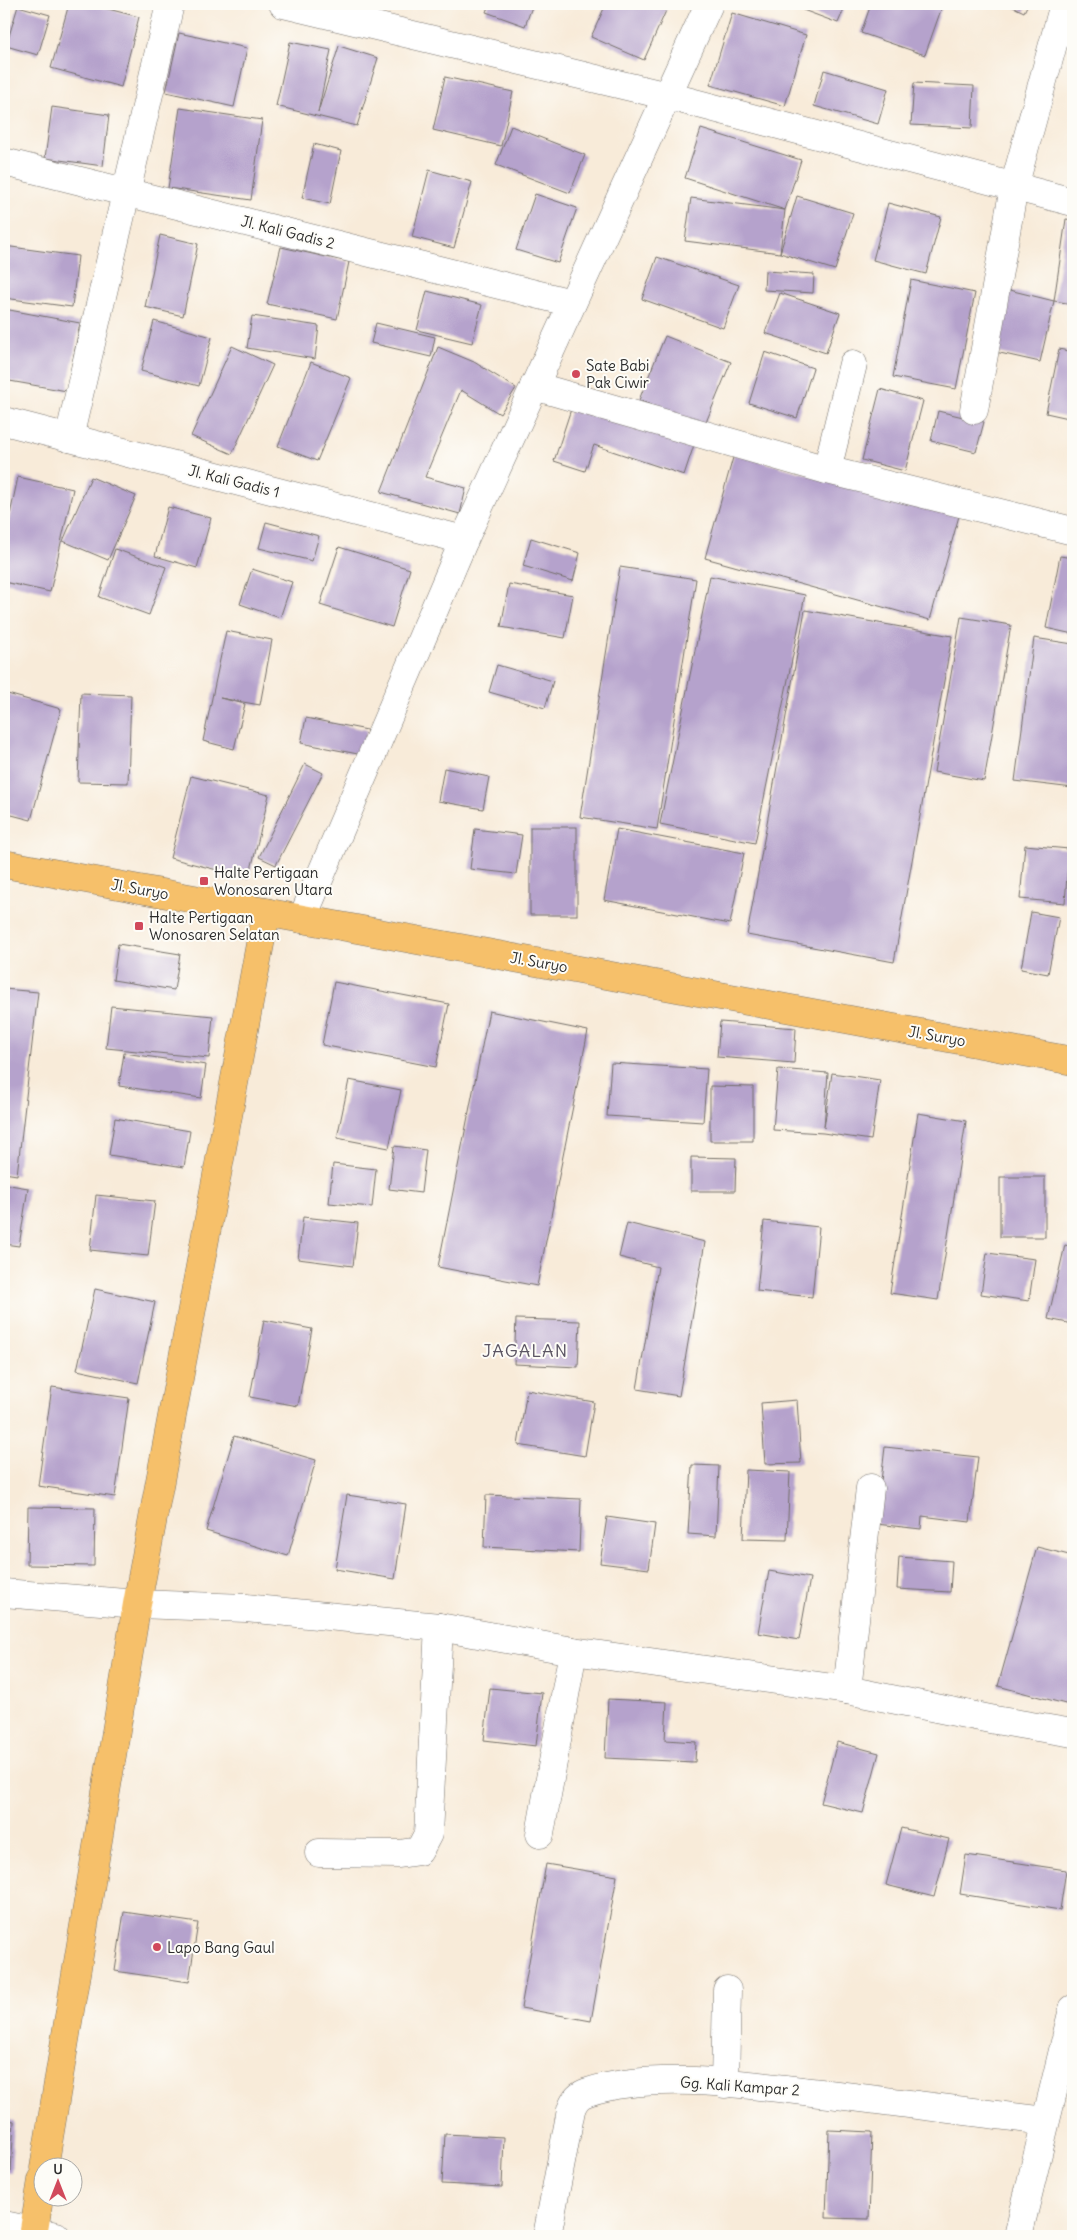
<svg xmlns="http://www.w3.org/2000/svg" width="1077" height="2240" font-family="Delius,sans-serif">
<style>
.building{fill:#b5a2cc}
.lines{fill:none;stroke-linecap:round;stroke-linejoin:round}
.minor-casing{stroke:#736e68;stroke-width:29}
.major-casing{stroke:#736e68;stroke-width:29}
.minor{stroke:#fff;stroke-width:28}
.major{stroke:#f6c06b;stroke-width:28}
.poi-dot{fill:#d1495b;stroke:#fdfcf7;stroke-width:2}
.labels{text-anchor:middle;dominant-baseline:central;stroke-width:4;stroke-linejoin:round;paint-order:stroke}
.street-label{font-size:15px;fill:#2b2b2b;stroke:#fdfcf7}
.poi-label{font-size:15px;fill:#2b2b2b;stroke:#fdfcf7;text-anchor:start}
.quarter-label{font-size:18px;letter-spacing:1px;fill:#5b5563;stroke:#fdfcf7}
</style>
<rect width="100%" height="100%" fill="#fdfcf7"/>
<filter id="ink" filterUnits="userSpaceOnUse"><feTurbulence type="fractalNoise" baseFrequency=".02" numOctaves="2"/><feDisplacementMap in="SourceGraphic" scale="10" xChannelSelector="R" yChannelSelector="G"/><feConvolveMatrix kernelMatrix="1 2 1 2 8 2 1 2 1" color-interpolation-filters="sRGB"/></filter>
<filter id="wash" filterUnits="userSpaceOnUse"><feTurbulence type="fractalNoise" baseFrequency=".0096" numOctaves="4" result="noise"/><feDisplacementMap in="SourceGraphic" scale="20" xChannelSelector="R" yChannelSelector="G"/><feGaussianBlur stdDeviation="1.12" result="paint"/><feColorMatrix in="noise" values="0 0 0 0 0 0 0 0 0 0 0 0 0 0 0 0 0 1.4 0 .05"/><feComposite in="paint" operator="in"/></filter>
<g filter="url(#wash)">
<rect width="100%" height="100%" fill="#f8ebd9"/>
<g id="blocks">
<g class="building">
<path d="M69 4H89L139 17 121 87 51 68Z"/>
<path d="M489 4H533L525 26 486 12Z"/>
<path d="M606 4H669L644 60 591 37Z"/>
<path d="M787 4H846L838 23Z"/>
<path d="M871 4H943L925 55 861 33Z"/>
<path d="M1007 4H1028L1024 12Z"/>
<path d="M18 6 50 15 38 55 6 46Z"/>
<path d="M732 13 806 35 785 106 710 85Z"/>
<path d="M179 33 247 48 234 107 166 92Z"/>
<path d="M290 42 331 50 318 112 339 46 378 58 357 126 276 106Z"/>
<path d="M824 70 888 89 878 124 814 106Z"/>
<path d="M445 77 513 92 501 146 433 130Z"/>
<path d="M914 83 974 86 972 128 911 125Z"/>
<path d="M52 107 109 115 103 166 45 158Z"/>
<path d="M180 108 262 120 251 200 168 188Z"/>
<path d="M511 126 585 155 570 193 496 165Z"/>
<path d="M701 129 801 160 785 210 780 253 797 196 853 213 835 270 780 253 685 241 691 198 785 210 685 178Z"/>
<path d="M314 144 341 151 330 204 302 198Z"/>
<path d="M429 170 472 182 454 248 412 237Z"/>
<path d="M535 194 577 208 558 263 516 250Z"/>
<path d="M888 203 941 217 926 274 873 260Z"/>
<path d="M1066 219 1073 220V304L1054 301Z"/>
<path d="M160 235 198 244 183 316 145 307Z"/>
<path d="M4 246 78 256 72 307 4 298Z"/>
<path d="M281 247 349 262 337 319 267 304Z"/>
<path d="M657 257 739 285 723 328 642 299Z"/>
<path d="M765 271 814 274 813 293 764 290Z"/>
<path d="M911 280 975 293 956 389 893 377Z"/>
<path d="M1005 289 1054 301 1040 362 991 351Z"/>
<path d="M427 291 482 305 472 343 417 330Z"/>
<path d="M780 293 840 313 826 353 765 333Z"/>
<path d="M4 309 80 323 67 391 4 380Z"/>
<path d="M252 316 319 326 315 359 247 348Z"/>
<path d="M154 321 212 337 199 386 141 371Z"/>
<path d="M376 323 435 337 431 357 371 343Z"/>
<path d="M665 336 731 362 704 427 639 400Z"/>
<path d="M232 346 273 365 232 454 191 436Z"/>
<path d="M438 347 474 362 516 388 500 414 461 390 425 477 466 488 460 514 381 492Z"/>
<path d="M1059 349 1073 352V419L1046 413Z"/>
<path d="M765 352 813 368 797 418 749 403Z"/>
<path d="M311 362 351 378 317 461 278 446Z"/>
<path d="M880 389 923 401 905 471 862 460Z"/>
<path d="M572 406 694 445 684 475 594 445 585 471 554 461Z"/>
<path d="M938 411 984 422 976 452 931 441Z"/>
<path d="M734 454 959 516 930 620 705 558Z"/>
<path d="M18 477 73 489 50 592 4 582V543Z"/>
<path d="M91 477 136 496 108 560 63 541Z"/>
<path d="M168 507 211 518 197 568 155 556Z"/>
<path d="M266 522 319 536 312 561 259 548Z"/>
<path d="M531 538 580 553 573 581 523 566Z"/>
<path d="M339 547 410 569 392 627 320 605Z"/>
<path d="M115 549 166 567 149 615 99 597Z"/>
<path d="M1060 556 1073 558V634L1046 628Z"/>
<path d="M620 567 696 579 657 829 580 817Z"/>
<path d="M252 569 292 582 280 618 240 604Z"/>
<path d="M710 576 805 595 755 843 660 824Z"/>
<path d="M509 584 573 595 565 638 501 627Z"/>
<path d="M805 610 952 636 894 962 747 935Z"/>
<path d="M961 617 1011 625 984 781 934 772Z"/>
<path d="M226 631 272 640 260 705 220 698 245 704 234 749 203 741Z"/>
<path d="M1034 638 1073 644V788L1015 781Z"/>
<path d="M497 665 553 681 545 708 489 692Z"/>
<path d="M4 693 61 709 31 820 4 813Z"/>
<path d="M81 693 131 695 128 783 78 782Z"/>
<path d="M306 718 367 730 363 755 301 743Z"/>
<path d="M305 764 323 773 276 865 259 857Z"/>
<path d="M444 768 489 777 483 809 438 801Z"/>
<path d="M191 776 269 795 249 878 170 858Z"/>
<rect x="530" y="827" width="47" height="88"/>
<path d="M475 829 522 835 516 874 470 869Z"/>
<path d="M617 829 744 853 730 924 604 900Z"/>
<path d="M1025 845 1069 849 1065 903 1020 899Z"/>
<path d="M1072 879H1073V904H1070Z"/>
<path d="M1031 912 1059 917 1048 974 1021 969Z"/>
<path d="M118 944 180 954 174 990 113 980Z"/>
<path d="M334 982 449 1004 436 1067 322 1045Z"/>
<path d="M4 989 38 992 17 1175 4 1173Z"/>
<path d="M111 1006 213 1016 209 1058 106 1048Z"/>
<path d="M489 1011 588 1031 537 1286 438 1267Z"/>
<path d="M720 1022 796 1028 794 1063 717 1057Z"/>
<path d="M124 1053 206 1065 201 1098 119 1086Z"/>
<path d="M611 1063 707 1069 703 1122 607 1116Z"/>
<path d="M778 1069 828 1073 824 1128 832 1073 880 1080 871 1140 823 1133 773 1130Z"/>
<path d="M349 1080 401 1090 389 1148 337 1138Z"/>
<path d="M710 1086 753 1087V1141H710Z"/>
<path d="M918 1113 966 1121 938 1300 890 1293Z"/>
<path d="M115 1118 190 1131 184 1167 109 1155Z"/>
<path d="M394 1146 426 1150 421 1193 389 1189Z"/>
<path d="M691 1157 736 1158 735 1191H691Z"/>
<path d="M333 1164 376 1169 372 1207 329 1203Z"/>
<rect x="1000" y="1177" width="45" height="60"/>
<path d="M4 1184 28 1188 19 1246 4 1244Z"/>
<path d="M96 1195 155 1201 148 1256 90 1250Z"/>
<path d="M303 1217 358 1223 353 1266 298 1259Z"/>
<path d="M764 1221 819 1227 812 1297 757 1291Z"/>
<path d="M627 1223 705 1242 679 1396 637 1389 658 1267 619 1257Z"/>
<path d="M1065 1245 1073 1247V1324L1048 1319Z"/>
<path d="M987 1253 1035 1259 1029 1301 981 1294Z"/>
<path d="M95 1289 155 1302 138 1383 77 1370Z"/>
<path d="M516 1319 580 1321 578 1367 514 1364Z"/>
<path d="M264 1320 312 1329 298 1406 250 1397Z"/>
<path d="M52 1387 129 1398 115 1497 38 1486Z"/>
<path d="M527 1390 594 1402 585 1456 518 1445Z"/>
<path d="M797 1400 801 1463 765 1464 761 1403Z"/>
<path d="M234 1436 316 1460 288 1556 206 1531Z"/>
<path d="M885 1447 978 1457 970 1522 922 1516 921 1529 876 1524Z"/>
<path d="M692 1465 719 1466 716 1536 688 1534Z"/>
<path d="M746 1470 790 1472 787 1540 743 1539Z"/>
<path d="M347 1495 406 1504 395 1579 335 1569Z"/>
<path d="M486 1495 581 1499 579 1552 484 1547Z"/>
<path d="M28 1507 95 1508 94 1566 27 1565Z"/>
<path d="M607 1517 655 1524 649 1569 600 1563Z"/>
<path d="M1037 1547 1073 1556V1706L998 1686Z"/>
<path d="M899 1557 952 1561 950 1592 897 1589Z"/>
<path d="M769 1571 810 1578 799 1640 758 1633Z"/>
<path d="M490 1688 542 1693 536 1746 484 1740Z"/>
<path d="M608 1699 667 1702 665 1740 696 1742 695 1762 605 1758Z"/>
<path d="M837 1742 879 1753 863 1813 821 1803Z"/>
<path d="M901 1828 949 1839 934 1897 886 1885Z"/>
<path d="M966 1855 1066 1870 1060 1910 960 1894Z"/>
<path d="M546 1864 617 1876 591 2021 521 2008Z"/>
<path d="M124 1912 198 1923 189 1982 115 1971Z"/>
<path d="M4 2119 14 2121 11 2172 4 2171Z"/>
<path d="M829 2130 872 2132 869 2219 826 2218Z"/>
<path d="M445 2134 504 2137 502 2187 442 2184Z"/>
</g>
</g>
</g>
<g filter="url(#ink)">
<use href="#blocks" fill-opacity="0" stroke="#736e68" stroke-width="1"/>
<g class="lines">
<defs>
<g id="minor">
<path d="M283 4 668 96 1073 202"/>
<path d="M4 162 572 303"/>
<path d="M534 386 827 470 1073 531"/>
<path d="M974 410 1014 187 1064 4"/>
<path d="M4 421 464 540"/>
<path d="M69 438 170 4"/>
<path d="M827 470 853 364"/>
<path d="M302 919 464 540 709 4"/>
<path d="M4 1593 137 1604 246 1608 439 1627 573 1651 847 1690 995 1720 1073 1733"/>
<path d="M847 1690 870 1488"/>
<path d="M540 1834 573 1651"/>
<path d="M319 1853 399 1854 419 1851 428 1834 439 1627"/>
<path d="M725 2084 727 1990"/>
<path d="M4 2225 56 2236"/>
<path d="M547 2236 571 2110C574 2101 578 2095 588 2092 656 2069 766 2087 837 2095 907 2104 976 2113 1045 2121"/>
<path d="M1018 2236 1073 2009"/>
</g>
<g id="major">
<path d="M4 864 1073 1061"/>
<path d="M44 2168 137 1604 266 912"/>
<path d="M33 2236 42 2180"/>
</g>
</defs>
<use href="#minor" class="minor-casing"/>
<use href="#major" class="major-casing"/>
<use href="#minor" class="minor"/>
<use href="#major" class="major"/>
</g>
</g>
<g class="poi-dot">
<circle cx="576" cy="374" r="5"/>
<rect x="199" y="876" width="10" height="10" rx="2.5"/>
<rect x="134" y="921" width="10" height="10" rx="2.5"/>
<circle cx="157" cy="1947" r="5"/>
</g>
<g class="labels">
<g class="street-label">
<text transform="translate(288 232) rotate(14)">Jl. Kali Gadis 2</text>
<text transform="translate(234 481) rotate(14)">Jl. Kali Gadis 1</text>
<text transform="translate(140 889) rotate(10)">Jl. Suryo</text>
<text transform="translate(539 962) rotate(10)">Jl. Suryo</text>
<text transform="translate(937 1036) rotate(10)">Jl. Suryo</text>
<text transform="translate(740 2086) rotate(4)">Gg. Kali Kampar 2</text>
</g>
<g class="poi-label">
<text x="586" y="365">Sate Babi<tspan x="586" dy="17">Pak Ciwir</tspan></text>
<text x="214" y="872">Halte Pertigaan<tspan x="214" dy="17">Wonosaren Utara</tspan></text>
<text x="149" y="917">Halte Pertigaan<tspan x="149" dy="17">Wonosaren Selatan</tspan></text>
<text x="167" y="1947">Lapo Bang Gaul</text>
</g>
<g class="quarter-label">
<text x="525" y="1350">JAGALAN</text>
</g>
</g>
<rect width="1077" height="2240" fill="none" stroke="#fdfcf7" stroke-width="20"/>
<g transform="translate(58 2182)"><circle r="24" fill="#fdfcf7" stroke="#a9a8a5"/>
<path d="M0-4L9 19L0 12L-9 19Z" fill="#d1495b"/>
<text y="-8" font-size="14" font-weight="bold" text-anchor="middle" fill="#2b2b2b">U</text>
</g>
</svg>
